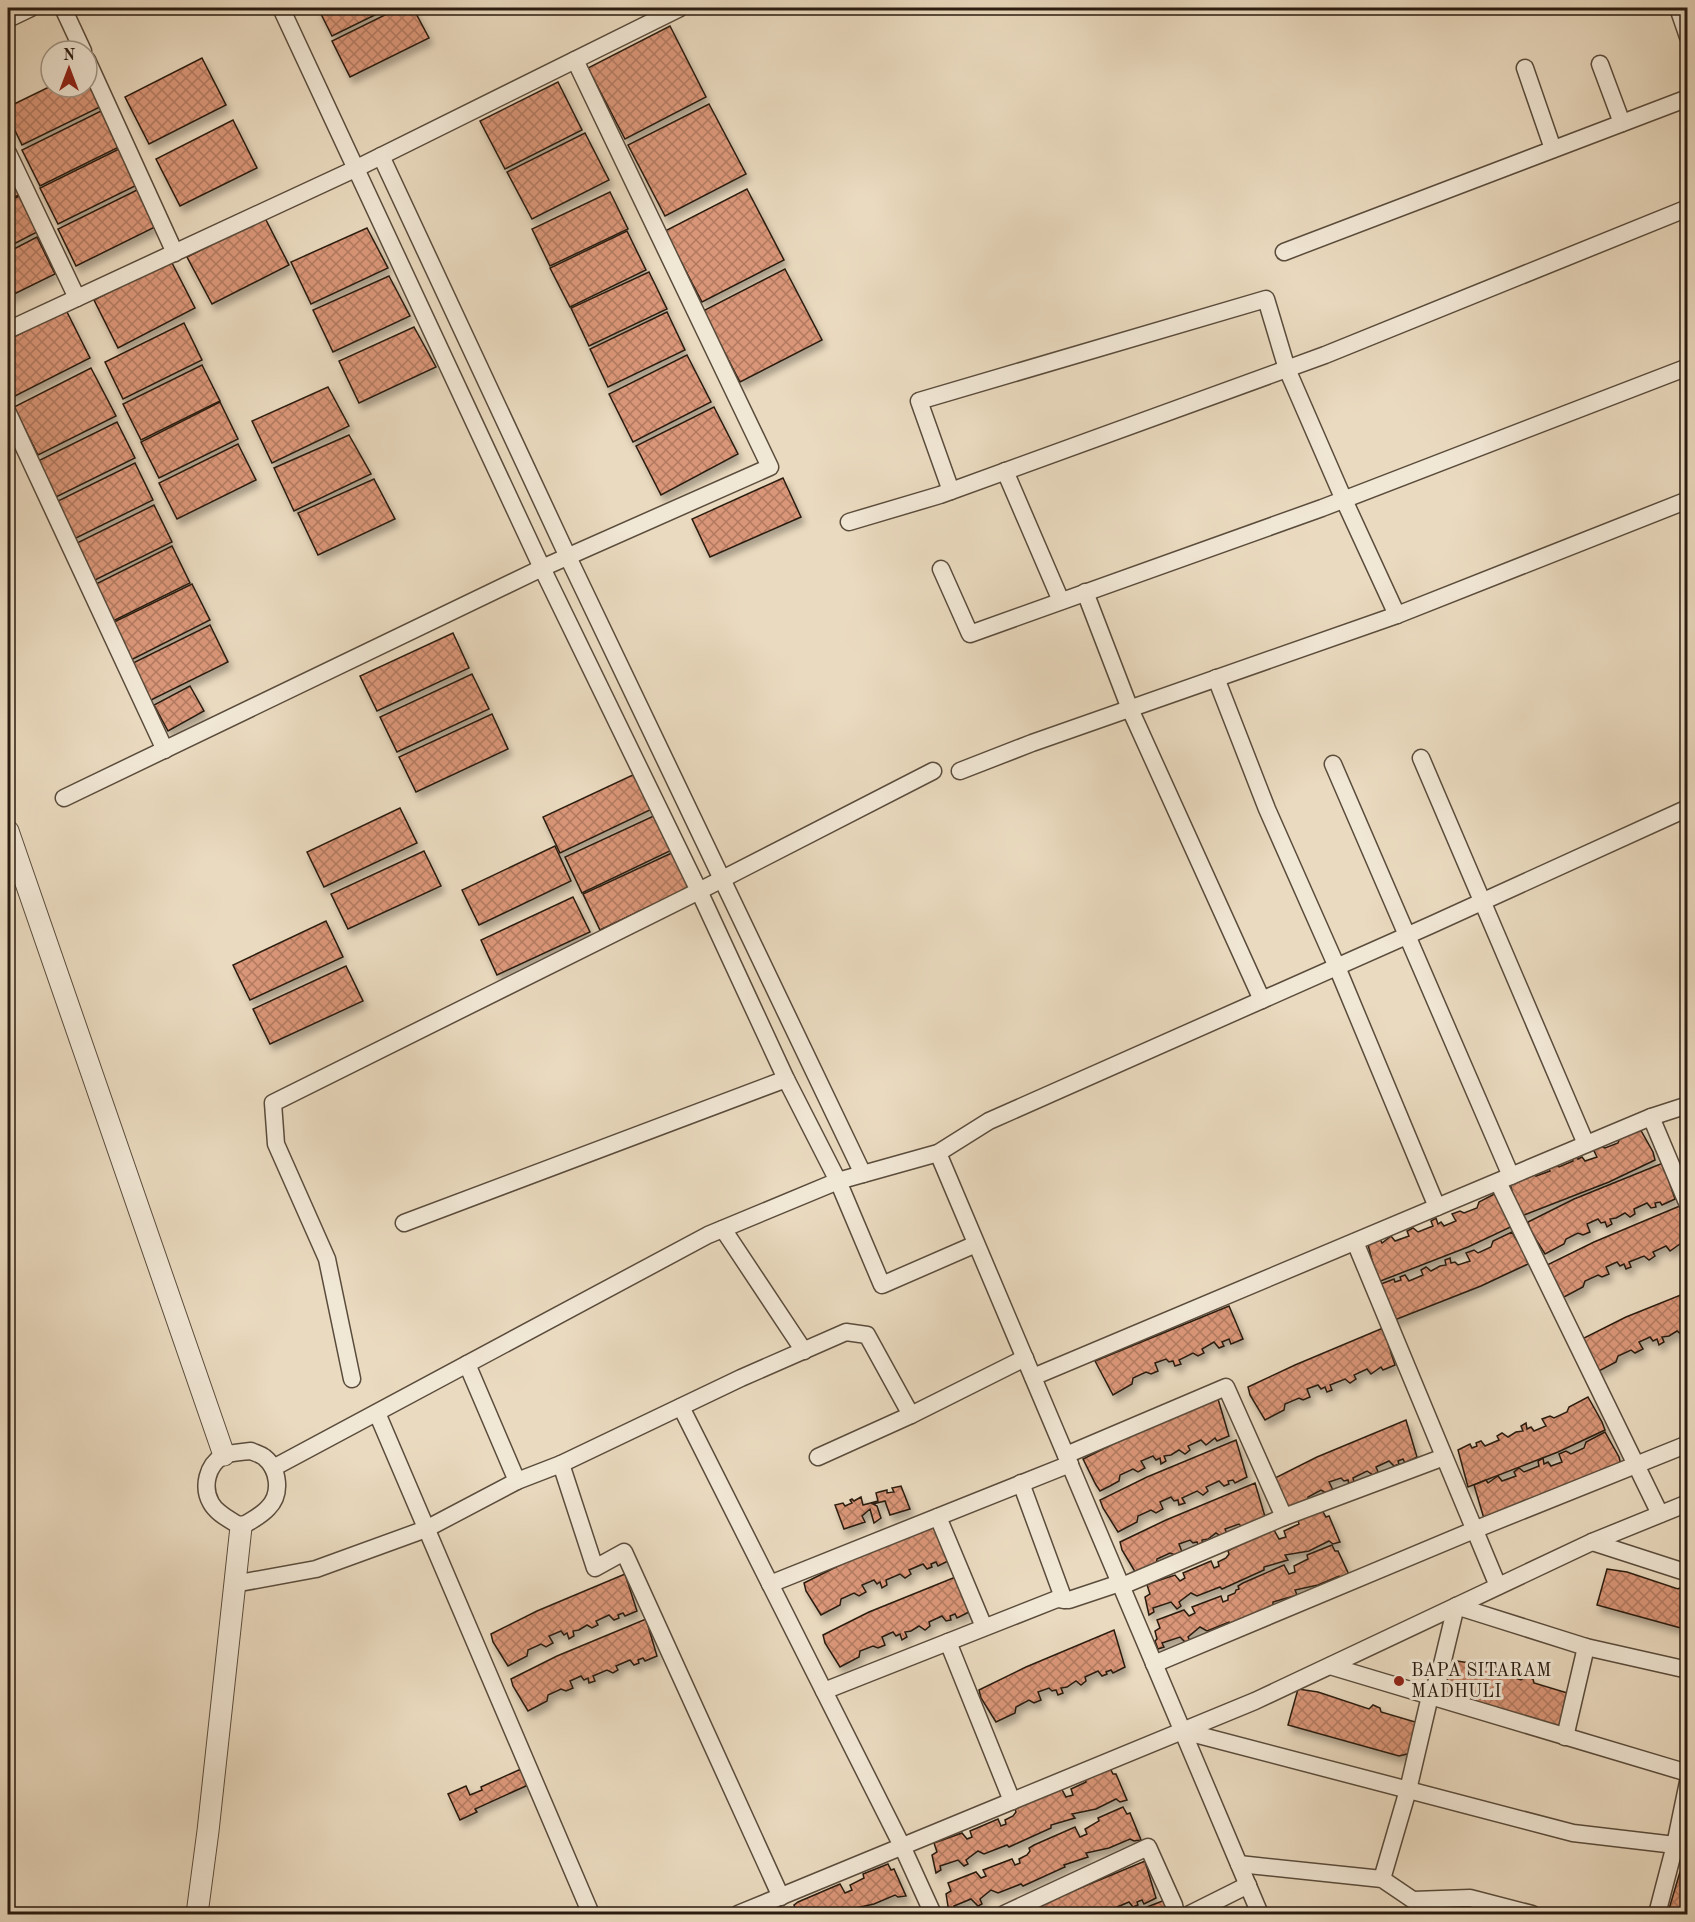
<svg xmlns="http://www.w3.org/2000/svg" width="1695" height="1922" font-family="'Old Standard TT',serif">
<style>
.building{fill:url(#building-cross-hatch);stroke:#2a1c11;stroke-width:1.5;filter:url(#shadow)}
.lines{fill:none;stroke-linecap:round;stroke-linejoin:round}
.minor-casing{stroke:#5a4c3c;stroke-width:19}
.tertiary-casing{stroke:#5a4c3c;stroke-width:23}
.minor{stroke:#f1e7d5;stroke-width:16}
.tertiary{stroke:#f1e7d5;stroke-width:21}
.poi-dot{fill:#8f2418;stroke:#f1e7d5;stroke-width:2}
.labels{text-anchor:middle;dominant-baseline:central;stroke-width:6;stroke-linejoin:round;paint-order:stroke}
.poi-label{font-size:18px;fill:#2a1c11;stroke:#f1e7d5;text-anchor:start}
</style>
<defs>
<pattern id="building-cross-hatch" width="8" height="8" patternUnits="userSpaceOnUse" patternTransform="scale(1.5)"><rect width="8" height="8" fill="#da9678"/><path d="M0 0l8 8M0 8l8-8" fill="none" stroke="#b17a61"/></pattern>
<filter id="shadow"><feDropShadow dx="3.5" dy="6" stdDeviation="3" flood-color="#0004"/></filter>
</defs>
<rect width="100%" height="100%" fill="#eadabf"/>
<filter id="stains"><feTurbulence type="fractalNoise" baseFrequency=".00333" numOctaves="4"/><feColorMatrix values="0 0 0 0 .2 0 0 0 0 .09 0 0 0 0 .02 0 0 0 .5 -.17"/></filter>
<radialGradient id="worn" r=".72"><stop offset=".6" stop-color="#630" stop-opacity="0"/><stop offset="1" stop-color="#630" stop-opacity=".3"/></radialGradient>
<g class="building">
<path d="M318 8H389L332 36Z"/>
<path d="M399 8H413L429 38 350 77 332 41Z"/>
<path d="M670 26 706 97 625 139 588 68Z"/>
<path d="M202 58 226 105 149 144 125 97Z"/>
<path d="M87 77 102 106 22 145 8 116V107L51 86 87 87Z"/>
<path d="M558 82 582 130 505 169 480 121Z"/>
<path d="M709 104 746 174 665 216 628 145Z"/>
<path d="M101 111 119 147 40 186 22 150Z"/>
<path d="M233 120 257 168 180 206 156 159Z"/>
<path d="M585 133 609 180 532 219 507 172Z"/>
<path d="M119 149 137 185 58 224 40 188Z"/>
<path d="M8 172 19 195 8 200Z"/>
<path d="M747 189 784 260 702 302 665 231Z"/>
<path d="M137 190 155 227 76 266 58 229Z"/>
<path d="M610 192 628 229 550 266 532 229Z"/>
<path d="M19 196 37 232 8 247V202Z"/>
<path d="M265 218 289 265 212 304 187 257Z"/>
<path d="M367 228 388 268 311 304 291 262Z"/>
<path d="M627 231 646 270 570 307 550 268Z"/>
<path d="M37 237 55 274 8 297V252Z"/>
<path d="M171 261 195 308 118 348 94 300Z"/>
<path d="M785 269 822 340 740 382 703 311Z"/>
<path d="M649 272 667 309 589 346 571 308Z"/>
<path d="M389 276 410 316 333 352 313 310Z"/>
<path d="M66 310 90 358 13 397 8 387V340Z"/>
<path d="M667 312 685 350 608 387 590 349Z"/>
<path d="M184 323 202 360 123 399 105 362Z"/>
<path d="M414 327 436 367 359 403 339 361Z"/>
<path d="M687 355 711 402 633 442 609 394Z"/>
<path d="M202 365 220 401 141 440 123 404Z"/>
<path d="M91 368 116 416 38 455 14 407Z"/>
<path d="M328 387 349 426 272 463 252 421Z"/>
<path d="M220 402 238 439 159 478 141 442Z"/>
<path d="M714 407 738 454 661 495 636 446Z"/>
<path d="M117 422 135 458 56 497 38 461Z"/>
<path d="M349 435 371 474 294 511 274 468Z"/>
<path d="M238 444 256 480 177 519 159 483Z"/>
<path d="M135 463 153 500 74 539 56 502Z"/>
<path d="M783 478 801 517 710 557 692 519Z"/>
<path d="M374 479 395 519 318 555 298 513Z"/>
<path d="M154 505 172 542 93 581 75 544Z"/>
<path d="M172 546 190 583 111 622 92 586Z"/>
<path d="M192 584 210 620 131 660 112 623Z"/>
<path d="M210 625 228 662 149 701 131 664Z"/>
<path d="M453 633 469 668 377 711 360 676Z"/>
<path d="M472 674 489 709 397 752 380 717Z"/>
<path d="M190 686 204 711 168 731 154 705Z"/>
<path d="M492 714 508 749 416 792 399 757Z"/>
<path d="M635 774 652 809 560 853 543 817Z"/>
<path d="M400 808 417 843 324 887 307 852Z"/>
<path d="M658 814 674 849 582 893 565 857Z"/>
<path d="M555 846 571 881 479 925 462 890Z"/>
<path d="M424 851 441 886 348 929 331 894Z"/>
<path d="M676 851 692 886 600 930 583 894Z"/>
<path d="M573 897 590 932 497 975 481 940Z"/>
<path d="M326 921 343 957 250 1000 233 965Z"/>
<path d="M346 966 363 1001 270 1044 253 1009Z"/>
<path d="M1639 1127 1653 1152 1655 1160 1609 1182 1519 1217 1509 1180 1532 1171 1536 1176 1550 1171 1548 1167 1553 1163 1559 1167 1573 1161 1572 1156 1577 1153 1578 1159 1582 1157 1585 1161 1597 1157 1593 1149 1601 1146 1605 1148 1618 1143 1620 1137Z"/>
<path d="M1663 1163 1675 1199 1662 1205 1660 1202 1655 1203 1656 1207 1651 1208 1647 1203 1634 1209 1635 1214 1630 1217 1625 1213 1616 1218 1610 1219 1612 1224 1607 1227 1605 1222 1601 1223 1598 1219 1587 1224 1590 1232 1583 1235 1578 1233 1566 1239 1564 1244 1545 1254 1530 1230 1528 1222 1574 1199Z"/>
<path d="M1498 1192 1515 1225 1468 1247 1378 1282 1368 1245 1380 1239 1382 1243 1391 1236 1395 1241 1409 1236 1407 1231 1413 1228 1418 1232 1433 1226 1431 1221 1436 1218 1438 1224 1441 1222 1444 1226 1456 1221 1452 1214 1460 1211 1464 1213 1477 1208 1479 1202Z"/>
<path d="M1682 1205 1688 1222V1245L1682 1247 1680 1244 1670 1251 1666 1246 1653 1252 1655 1256 1649 1260 1644 1256 1629 1262 1631 1267 1626 1269 1624 1264 1620 1266 1617 1262 1606 1267 1609 1274 1602 1277 1598 1275 1585 1281 1583 1287 1564 1297 1547 1265 1594 1242Z"/>
<path d="M1512 1232 1526 1256 1528 1264 1481 1286 1392 1321 1381 1284 1394 1279 1395 1282 1401 1280 1400 1277 1405 1275 1409 1281 1423 1275 1421 1270 1426 1267 1431 1271 1440 1266 1446 1265 1445 1260 1450 1258 1451 1263 1455 1262 1458 1265 1470 1261 1466 1253 1474 1250 1478 1253 1491 1247 1493 1241Z"/>
<path d="M1688 1292V1326L1686 1327 1687 1331 1682 1335 1677 1331 1669 1336 1662 1337 1664 1342 1659 1345 1657 1339 1653 1341 1650 1337 1639 1342 1643 1349 1635 1353 1631 1350 1618 1356 1616 1362 1597 1372 1580 1340 1626 1317Z"/>
<path d="M1229 1306 1243 1339 1231 1344 1229 1339 1222 1342 1224 1346 1219 1348 1214 1342 1202 1349 1204 1353 1198 1356 1193 1353 1179 1360 1181 1364 1175 1366 1173 1361 1169 1362 1166 1359 1155 1363 1158 1371 1151 1374 1146 1372 1133 1378 1132 1384 1113 1395 1095 1361Z"/>
<path d="M1383 1328 1395 1365 1383 1370 1381 1367 1371 1374 1367 1369 1354 1375 1356 1379 1350 1383 1345 1379 1330 1385 1332 1390 1327 1392 1325 1387 1321 1389 1318 1385 1307 1389 1310 1397 1303 1400 1299 1398 1285 1404 1284 1410 1265 1420 1250 1395 1248 1387 1295 1365Z"/>
<path d="M1588 1397 1602 1422 1605 1430 1558 1452 1468 1487 1458 1450 1470 1444 1472 1448 1477 1446 1476 1443 1481 1441 1485 1446 1499 1440 1497 1436 1502 1433 1508 1437 1516 1432 1523 1431 1521 1426 1526 1423 1527 1429 1531 1427 1534 1431 1546 1426 1542 1419 1550 1416 1554 1418 1567 1412 1569 1407Z"/>
<path d="M1218 1399 1229 1436 1217 1441 1215 1438 1206 1445 1201 1440 1188 1446 1190 1450 1185 1454 1179 1450 1171 1455 1164 1456 1166 1461 1161 1464 1160 1458 1156 1460 1153 1456 1141 1461 1145 1468 1138 1472 1133 1469 1120 1475 1119 1481 1110 1486 1100 1491 1096 1485 1083 1459 1129 1436Z"/>
<path d="M1406 1420 1417 1457 1405 1463 1403 1459 1398 1461 1399 1464 1394 1466 1389 1461 1376 1467 1378 1472 1373 1475 1367 1471 1353 1478 1354 1482 1349 1485 1348 1480 1344 1481 1341 1478 1329 1482 1333 1490 1326 1493 1321 1490 1308 1497 1307 1503 1288 1512 1271 1480 1317 1457Z"/>
<path d="M1605 1432 1619 1457 1621 1465 1485 1522 1474 1485 1486 1480 1488 1483 1498 1476 1502 1481 1516 1476 1514 1472 1519 1468 1524 1472 1539 1466 1538 1461 1543 1458 1544 1464 1548 1462 1551 1466 1562 1462 1559 1454 1566 1451 1571 1454 1584 1448 1586 1442Z"/>
<path d="M1236 1440 1247 1477 1235 1483 1233 1480 1228 1481 1229 1484 1224 1486 1219 1481 1206 1487 1208 1491 1203 1495 1197 1491 1182 1498 1185 1503 1179 1505 1178 1500 1174 1501 1171 1497 1160 1502 1163 1509 1156 1513 1151 1510 1138 1516 1137 1522 1118 1532 1103 1508 1100 1500 1147 1477Z"/>
<path d="M1255 1483 1266 1520 1247 1524 1248 1527 1243 1528 1239 1524 1225 1529 1227 1534 1222 1537 1216 1533 1208 1539 1202 1540 1203 1545 1199 1547 1197 1542 1193 1543 1190 1540 1179 1544 1182 1552 1175 1555 1170 1553 1157 1559 1156 1565 1137 1575 1122 1550 1120 1542 1166 1520Z"/>
<path d="M901 1486 910 1509 890 1515 885 1501 873 1504 877 1506 881 1518 874 1523 870 1509 862 1516 865 1522 844 1529 835 1505 843 1503 845 1506 852 1503 850 1500 852 1499 854 1501 861 1497 863 1505 878 1501 876 1493 879 1492 887 1490V1493L894 1492 892 1488Z"/>
<path d="M1322 1510 1326 1517 1329 1516 1340 1542 1333 1544 1329 1541 1309 1551 1285 1555 1288 1560 1264 1567V1570L1222 1589 1220 1587 1197 1596 1191 1593 1179 1602 1181 1606 1177 1609 1171 1602 1153 1608 1154 1612 1149 1615 1145 1597 1150 1594 1147 1585 1151 1583 1175 1575 1180 1581 1185 1578 1183 1573 1211 1561 1214 1568 1219 1566 1218 1562 1226 1558 1229 1554 1228 1551 1233 1548 1274 1530 1279 1539 1286 1537 1284 1531 1299 1524 1298 1521Z"/>
<path d="M939 1523 950 1560 938 1566 936 1562 931 1564 932 1567 927 1569 923 1564 909 1570 911 1574 905 1578 900 1574 886 1580 887 1585 882 1588 880 1582 877 1584 874 1580 862 1585 866 1592 859 1596 854 1593 841 1599 840 1605 821 1615 806 1591 804 1583 850 1560Z"/>
<path d="M1332 1545 1335 1551H1338L1350 1577 1342 1578 1339 1576 1318 1585 1295 1590 1297 1595 1273 1602V1605L1232 1624 1229 1622 1207 1631 1200 1627 1188 1637 1190 1641 1186 1643 1180 1637 1162 1643 1164 1647 1158 1649 1155 1641 1157 1639 1155 1631 1160 1628 1157 1620 1184 1610 1189 1616 1195 1613 1192 1607 1221 1596 1223 1602 1228 1600V1596L1235 1593 1236 1590 1239 1589 1238 1586 1243 1583 1284 1565 1289 1574 1295 1572 1294 1566 1308 1559 1307 1555Z"/>
<path d="M1607 1569 1627 1572 1678 1589 1683 1586 1688 1587V1630L1597 1605Z"/>
<path d="M625 1574 637 1611 625 1616 623 1613 618 1615 619 1618 614 1620 609 1615 596 1621 598 1625 592 1628 587 1625 579 1630 573 1631 574 1636 569 1639 567 1633 564 1635 561 1631 549 1636 553 1643 546 1647 541 1644 528 1650 527 1656 508 1666 493 1642 491 1634 537 1611Z"/>
<path d="M958 1576 969 1612 957 1618 955 1614 950 1616 951 1620 946 1621 942 1616 929 1622 930 1626 925 1630 919 1626 911 1631 905 1632 907 1637 902 1640 900 1634 896 1636 893 1632 882 1637 885 1645 878 1648 873 1646 860 1651 859 1657 840 1667 825 1643 823 1635 869 1612Z"/>
<path d="M646 1619 657 1656 645 1661 643 1658 638 1660 639 1663 634 1665 630 1660 616 1666 618 1670 613 1673 607 1670 593 1676 595 1681 589 1683 588 1678 584 1680 581 1676 570 1681 573 1688 566 1691 561 1689 548 1695 547 1701 528 1711 513 1686 511 1679 557 1656Z"/>
<path d="M1114 1630 1125 1667 1113 1673 1111 1670 1106 1672 1107 1674 1102 1676 1098 1671 1085 1677 1086 1681 1081 1685 1076 1681 1067 1687 1061 1688 1063 1693 1058 1695 1056 1690 1052 1691 1049 1688 1038 1692 1041 1700 1034 1703 1029 1700 1016 1707 1015 1713 996 1722 981 1698 979 1690 1026 1667Z"/>
<path d="M1450 1660 1470 1663 1521 1680 1526 1676 1533 1679 1534 1683 1574 1695 1563 1724 1552 1727 1440 1696Z"/>
<path d="M1298 1689 1318 1692 1369 1709 1373 1705 1380 1708 1381 1712 1422 1724 1411 1753 1399 1756 1288 1725Z"/>
<path d="M1110 1768 1113 1774H1116L1127 1800 1120 1802 1116 1799 1096 1809 1072 1814 1075 1818 1051 1825V1828L1009 1847 1007 1845 984 1854 978 1851 966 1860 968 1864 964 1866 958 1860 940 1866 941 1870 936 1873 932 1855 937 1852 934 1843 962 1833 967 1839 972 1837 970 1831 998 1819 1001 1826 1006 1824 1005 1820 1013 1816 1016 1812 1015 1809 1061 1788 1066 1797 1073 1795 1071 1789 1086 1782 1085 1779Z"/>
<path d="M521 1769 528 1785 475 1809 477 1812 460 1820 448 1794 466 1786 470 1795 482 1790 481 1787Z"/>
<path d="M1123 1807 1127 1814 1130 1813 1141 1840 1134 1841 1130 1839 1109 1848 1086 1853 1088 1857 1064 1865 1065 1867 1023 1886 1021 1884 998 1893 991 1890 980 1899 982 1904 978 1906 971 1899 954 1906 955 1910 949 1912 946 1894 951 1891 948 1883 976 1872 981 1878 986 1876 983 1870 1012 1859 1015 1865 1020 1863 1019 1859 1027 1855 1030 1851 1029 1848 1034 1845 1075 1827 1080 1837 1087 1834 1085 1829 1099 1821 1098 1818Z"/>
<path d="M1145 1861 1156 1898 1144 1904 1142 1900 1137 1902 1138 1905 1133 1907 1129 1902 1115 1908 1117 1912 1114 1914 1106 1912 1102 1914H1022L1056 1898Z"/>
<path d="M888 1864 891 1870 894 1869 906 1896 898 1897 895 1895 874 1904 851 1909 853 1913 849 1914H785L792 1912 795 1908 794 1905 798 1902 840 1884 845 1893 852 1890 850 1885 864 1878 863 1874Z"/>
<path d="M1680 1872 1688 1874V1914L1669 1909Z"/>
<path d="M1165 1900 1169 1914H1129Z"/>
</g>
<g class="lines">
<defs>
<g id="minor">
<path d="M63 8 83 51"/>
<path d="M281 8 542 568 699 891 786 1079 838 1181 882 1285 976 1244"/>
<path d="M1678 8 1688 37"/>
<path d="M8 19 31 8"/>
<path d="M87 60 175 253"/>
<path d="M1600 64 1622 123"/>
<path d="M1525 68 1553 149"/>
<path d="M8 153 77 298"/>
<path d="M381 156 568 557 863 1174"/>
<path d="M1284 252 1688 98"/>
<path d="M8 330 355 169 680 8"/>
<path d="M8 413 165 750"/>
<path d="M1005 471 1061 601"/>
<path d="M951 491 919 401 1266 299 1287 369 1344 500 1397 615 1032 743 960 771"/>
<path d="M849 522 940 495 1325 355 1688 208"/>
<path d="M941 569 970 634 1322 508 1688 367"/>
<path d="M1085 592 1130 709 1262 1000"/>
<path d="M1397 615 1688 500"/>
<path d="M1216 678 1267 809 1337 967 1437 1207"/>
<path d="M1421 758 1586 1144"/>
<path d="M1333 764 1511 1176"/>
<path d="M64 798 542 568 770 467 575 60"/>
<path d="M1651 1117 1688 1105"/>
<path d="M938 1153 1260 1914"/>
<path d="M1498 1182 1660 1514"/>
<path d="M404 1223 786 1079"/>
<path d="M723 1229 804 1351"/>
<path d="M1355 1242 1498 1586"/>
<path d="M467 1364 517 1481 561 1464 595 1568 624 1552 781 1897"/>
<path d="M1033 1377 1651 1117 1688 1205"/>
<path d="M352 1379 327 1259 276 1144 273 1103 699 891 933 771"/>
<path d="M681 1407 902 1846 933 1914"/>
<path d="M377 1413 591 1914"/>
<path d="M251 1451C255 1453 260 1454 264 1457 279 1469 282 1494 268 1508 261 1516 250 1521 241 1527 231 1520 217 1514 211 1503 202 1487 207 1465 223 1456 230 1452 243 1452 251 1451Z"/>
<path d="M1066 1455 1226 1387 1284 1517"/>
<path d="M818 1457 911 1415 1025 1358"/>
<path d="M561 1464 741 1378 846 1332 867 1335 911 1415"/>
<path d="M273 1468 708 1235 838 1181 938 1153 989 1121 1431 925 1688 808"/>
<path d="M1021 1483 1064 1600"/>
<path d="M938 1517 984 1627"/>
<path d="M1592 1542 1688 1573"/>
<path d="M234 1584 316 1569 426 1529 517 1481"/>
<path d="M770 1584 1070 1464"/>
<path d="M1122 1586 1284 1517 1444 1457"/>
<path d="M948 1642 1012 1801"/>
<path d="M1154 1664 1474 1530 1688 1444"/>
<path d="M1330 1666 1688 1773"/>
<path d="M824 1691 1057 1599 1069 1600 1120 1583"/>
<path d="M1183 1731 1573 1833 1675 1845 1688 1850"/>
<path d="M1565 1737 1586 1647"/>
<path d="M1239 1864 1382 1879 1413 1900 1470 1898 1532 1914"/>
<path d="M1382 1879 1408 1790 1430 1696 1439 1677 1456 1606 1586 1647 1688 1670"/>
<path d="M738 1914 1255 1701 1592 1542 1688 1503"/>
<path d="M1004 1914 1148 1847 1174 1905 1176 1914"/>
<path d="M1190 1914 1248 1885"/>
<path d="M1657 1914 1675 1845 1688 1782"/>
</g>
<g id="tertiary">
<path d="M8 831 224 1455"/>
<path d="M197 1914 208 1831 241 1527"/>
</g>
</defs>
<use href="#minor" class="minor-casing"/>
<use href="#tertiary" class="tertiary-casing"/>
<use href="#minor" class="minor"/>
<use href="#tertiary" class="tertiary"/>
</g>
<circle class="poi-dot" cx="1399" cy="1681" r="6"/>
<g class="labels">
<g class="poi-label">
<text x="1411" y="1671">BAPA SITARAM<tspan x="1411" dy="21">MADHULI</tspan></text>
</g>
</g>
<rect width="1695" height="1922" fill="none" stroke="#eadabf" stroke-width="30"/>
<rect x="9" y="9" width="1677" height="1904" fill="none" stroke="#2a1c11" stroke-width="3"/>
<rect x="15" y="15" width="1665" height="1892" fill="none" stroke="#2a1c11" stroke-width="1.5"/>
<g transform="translate(69 69)"><circle r="28" fill="#f1e7d5" stroke="#a19687" stroke-width="1.5"/>
<path d="M0-4.5L10 22L0 15L-10 22Z" fill="#8f2418"/>
<text y="-9" font-size="16" font-weight="bold" text-anchor="middle" fill="#2a1c11">N</text>
</g>
<rect width="100%" height="100%" filter="url(#stains)"/>
<rect width="100%" height="100%" fill="url(#worn)"/>
</svg>
